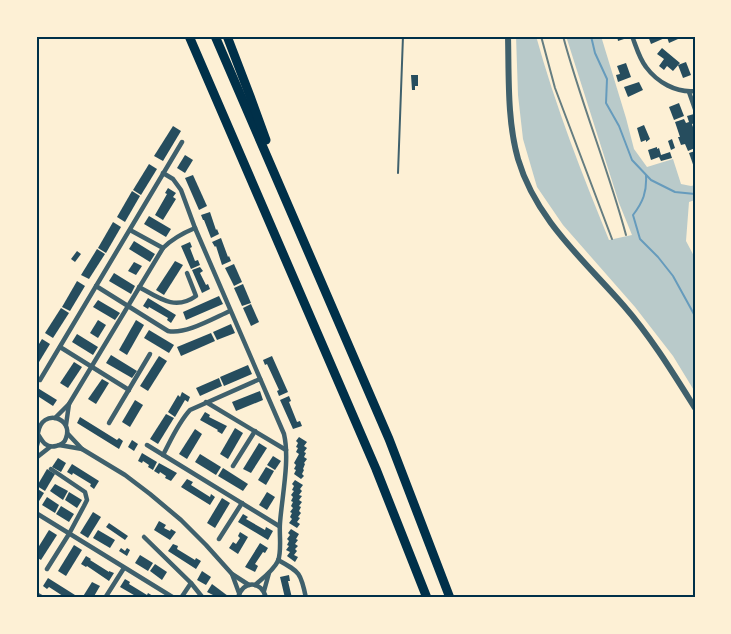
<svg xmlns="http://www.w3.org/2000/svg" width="731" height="634" font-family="Montserrat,sans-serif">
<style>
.green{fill:#b9caca}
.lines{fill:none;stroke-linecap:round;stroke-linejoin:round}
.stream{stroke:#669bbc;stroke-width:2}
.building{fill:#264d5e}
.service{stroke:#3f606c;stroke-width:2}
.minor{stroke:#3f606c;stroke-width:4.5}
.tertiary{stroke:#3f606c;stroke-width:6}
.motorway{stroke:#003049;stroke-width:9}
.rail{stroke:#657d81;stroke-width:2}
.neatline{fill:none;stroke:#003049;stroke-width:2}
</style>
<rect width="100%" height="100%" fill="#fdf0d5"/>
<path class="green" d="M516 36H536C555 105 582 174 609 240L632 235 619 203 566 36H601L626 118 634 149 647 167 673 159 681 184 691 186 695 185V200L689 202 686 241 695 258V392L673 356 635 307 563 225 537 187 523 139 518 95Z"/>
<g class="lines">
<g class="stream">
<path d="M591 36 595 53 607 79 606 103 619 126 632 160 651 180 675 192 695 194"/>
<path d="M646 175C647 192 643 202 633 215L640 239 658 257 673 276 695 316"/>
</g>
</g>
<g class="building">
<path d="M617 36H627V38L618 41Z"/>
<path d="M648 36H677L678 39 669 43 667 37 651 44Z"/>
<path d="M662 48 680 63 673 71 667 66 664 70 659 66 664 59 657 54Z"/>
<path d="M686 62 691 75 683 78 678 65Z"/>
<path d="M626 63 631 77 618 82 616 75 620 74 617 66Z"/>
<path d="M411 75H418V86H415V90H412Z"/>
<path d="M639 82 643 90 628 97 624 87Z"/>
<path d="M679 103 684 116 674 120 669 107Z"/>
<path d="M694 114 695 123 692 124 695 133V148L688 151 685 144 681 145 678 137H680L675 122 684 119 686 123 689 122 687 116Z"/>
<path d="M644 125 650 139 646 142V140L641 142 637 128Z"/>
<path d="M173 126 181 131 163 161 154 156Z"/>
<path d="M672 139 675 148 671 150 668 141Z"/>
<path d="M657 147V149L659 148 661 155 670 152 672 158 661 161 659 157 651 160 648 150Z"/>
<path d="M695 151V170L689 153Z"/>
<path d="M185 155 193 160 185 173 177 168Z"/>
<path d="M149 164 157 169 141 195 133 190Z"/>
<path d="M193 175 207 206 199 210 185 178Z"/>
<path d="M168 188 176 193 173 197 176 199 163 220 155 215 167 194 165 193Z"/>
<path d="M132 191 140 196 125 222 117 217Z"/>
<path d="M210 212 216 230 217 229 219 234 211 238 204 220H203L201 215Z"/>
<path d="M149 216 171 229 166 237 144 224Z"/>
<path d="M113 222 121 227 106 253 98 248Z"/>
<path d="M221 238 228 257 229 256 231 261 222 265 216 246 215 247 212 242Z"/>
<path d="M134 241 155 254 150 262 129 249Z"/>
<path d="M190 242 192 247 190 248 195 261 198 260 200 265 191 269 181 246Z"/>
<path d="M97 249 105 254 89 279 81 275Z"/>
<path d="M77 251 81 254 75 262 71 259Z"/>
<path d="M175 261 183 265 164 295 156 290Z"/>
<path d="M134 262 142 266 136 275 128 271Z"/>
<path d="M234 264 242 282 234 286 225 268Z"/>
<path d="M200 267 203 271 200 273 206 285 208 284 210 289 202 293 192 270Z"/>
<path d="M114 273 135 286 131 294 109 281Z"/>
<path d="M77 281 85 286 70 311 62 307Z"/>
<path d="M243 284 251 303 242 306 234 288Z"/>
<path d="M219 296 223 304 186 320 183 312Z"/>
<path d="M148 298 176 315 171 323 167 320 168 318 149 307 148 309 143 306Z"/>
<path d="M98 300 120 313 115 320 93 307Z"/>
<path d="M251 304 259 322 251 326 243 308Z"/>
<path d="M61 308 69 313 53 338 45 333Z"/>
<path d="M98 320 106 325 98 338 90 333Z"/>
<path d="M136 320 144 325 127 355 119 350Z"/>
<path d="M231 324 235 333 217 340 213 332Z"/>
<path d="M149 330 174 345 169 353 144 338Z"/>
<path d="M211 333 215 341 181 356 177 347Z"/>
<path d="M77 334 98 347 93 355 72 342Z"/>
<path d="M42 339 50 344 36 367V349Z"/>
<path d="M111 355 137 371 132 378 106 363Z"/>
<path d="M159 356 167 361 148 391 140 386Z"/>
<path d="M272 356 288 392 279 396 277 391 279 390 267 364 265 365 263 360Z"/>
<path d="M74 362 82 367 68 388 60 383Z"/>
<path d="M248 365 252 374 224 386 220 377Z"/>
<path d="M219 378 222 386 200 396 196 388Z"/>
<path d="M102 379 109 383 96 404 88 399Z"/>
<path d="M36 387 57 400 53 406 36 395Z"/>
<path d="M260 391 263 400 236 411 232 402Z"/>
<path d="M182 392 190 397 188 402 185 400 175 417 168 412 178 395 180 397Z"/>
<path d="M289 396 291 401 289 402 297 422 300 421 302 426 293 429 280 400Z"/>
<path d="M135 400 143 405 130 427 122 422Z"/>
<path d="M205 412 210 415 209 417 227 426 222 434 217 431 218 430 200 420Z"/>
<path d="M166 414 174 418 158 444 150 439Z"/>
<path d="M80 417 117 440 119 438 123 441 119 449 77 423Z"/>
<path d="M235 428 243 433 228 459 220 454Z"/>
<path d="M195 429 202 434 187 459 179 454Z"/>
<path d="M299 437 307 442 304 446 307 448 304 452 306 453 304 457 307 459 304 463 305 464 303 469 304 470 302 474 304 476 301 479 294 474 296 470 294 469 296 465 294 463 299 454 296 452 298 448 296 447 298 443 296 441Z"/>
<path d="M132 440 138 444 134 451 128 447Z"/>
<path d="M259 443 267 448 251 473 243 469Z"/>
<path d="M142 453 157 462 153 470 148 467 149 465 143 461 142 463 138 461Z"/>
<path d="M200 454 221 467 216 475 195 462Z"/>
<path d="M273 456 281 461 275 470 267 465Z"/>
<path d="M58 458 66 463 61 472 52 467Z"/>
<path d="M159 463 177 473 171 481 165 478 166 476 160 472 159 474 154 471Z"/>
<path d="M72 464 99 481 94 489 90 486 91 484 73 473 72 475 67 472Z"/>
<path d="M266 467 274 471 266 485 258 480Z"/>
<path d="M223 468 248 484 243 491 218 476Z"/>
<path d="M47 469 55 474 45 491 37 486Z"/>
<path d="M187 479 193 482 191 485 210 497 211 494 215 497 210 505 181 487Z"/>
<path d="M295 480 303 485 300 489 302 491 299 495 302 496 299 500 302 502 299 506 301 507 299 511 301 513 298 517 300 518 297 522 300 524 297 528 289 523 292 519 290 517 292 513 290 512 293 508 291 506 293 502 291 501 293 497 291 495 294 491 292 490 294 486 292 484Z"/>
<path d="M55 484 68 491 63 500 50 491Z"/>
<path d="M36 488 44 493 36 506Z"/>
<path d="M69 492 82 500 77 508 65 500Z"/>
<path d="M267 492 275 497 267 510 259 505Z"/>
<path d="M47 497 59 505 55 513 42 505Z"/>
<path d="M222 498 230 503 215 528 207 523Z"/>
<path d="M61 506 74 514 69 522 56 514Z"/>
<path d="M93 512 101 517 88 538 80 533Z"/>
<path d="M243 514 248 517 246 519 265 530 266 527 273 531 268 540 238 522Z"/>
<path d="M159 521 166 525 164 528 170 531 171 529 176 532 170 540 154 530Z"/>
<path d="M109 523 128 536 125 540 106 527Z"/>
<path d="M291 529 299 534 296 539 298 540 295 544 298 546 295 549 297 551 294 555 298 557 295 562 287 556 290 552 286 550 289 546 287 545 289 541 287 539 290 535 288 533Z"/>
<path d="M49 530 57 535 41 560 36 557V551Z"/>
<path d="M98 530 115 540 110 548 93 538Z"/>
<path d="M240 532 248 537 238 554 229 548 233 542 236 544 240 538 238 536Z"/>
<path d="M260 543 268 548 265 553 263 552 255 564 258 566 255 572 245 567Z"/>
<path d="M173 544 178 546 177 549 195 560 196 558 201 561 196 569 168 551Z"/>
<path d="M74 545 82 550 66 576 58 571Z"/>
<path d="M121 548 125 551 127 548 130 550 127 556 119 551Z"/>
<path d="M140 555 153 563 148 571 135 563Z"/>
<path d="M86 556 91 559 90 560 109 572V571L114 573 109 581 87 566 86 567 81 564Z"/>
<path d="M155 564 167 572 162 580 150 571Z"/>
<path d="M202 571 211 577 206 585 197 580Z"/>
<path d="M289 575 290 581H288L292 598H285L280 577Z"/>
<path d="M48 578 75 595 73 598H66L49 587 47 589 43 586Z"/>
<path d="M125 579 130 582 129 584 147 595 148 593 153 596 151 598H139L120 587Z"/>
<path d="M92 582 100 586 93 598H82Z"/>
<path d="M212 584 228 596 227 598H219L207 592Z"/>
</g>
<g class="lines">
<path class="service" d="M398 173 403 36"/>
<g class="minor">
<path d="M632 36C636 46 639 58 646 67 657 82 676 93 695 91"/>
<path d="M689 92 695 109"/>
<path d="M163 173 173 179 181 190 195 228 284 434C290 460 282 496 280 523 279 534 282 551 278 561 273 571 263 578 255 585"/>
<path d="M130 230 163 248"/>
<path d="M96 286 168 331C185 335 214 318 230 311"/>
<path d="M139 287C159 298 175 311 196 296L187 273"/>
<path d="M60 347 129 390"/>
<path d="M40 380 182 142"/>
<path d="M206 402 286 450"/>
<path d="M55 418 69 404 163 248C173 238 183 233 195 228"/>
<path d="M109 423 150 354"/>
<path d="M66 425 69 404"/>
<path d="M36 431C41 438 44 449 56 446 61 445 65 442 66 438 74 418 42 407 38 433"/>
<path d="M68 434 82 449 125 475 150 494 181 520 206 545 232 574 249 585"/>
<path d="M59 445 82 449"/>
<path d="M147 445 279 526"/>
<path d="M36 449 39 438"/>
<path d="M163 455C171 440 178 423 190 410L260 379"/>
<path d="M36 458 50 447"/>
<path d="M233 466 255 431"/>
<path d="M36 513 174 598"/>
<path d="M144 537 191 583 203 598"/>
<path d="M219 539 242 503"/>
<path d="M278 560C300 572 301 573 306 598"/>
<path d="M47 569 69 534 84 506 87 500 85 492 51 469"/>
<path d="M232 574 239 593"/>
<path d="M264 591 269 573"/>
<path d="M36 594 43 598"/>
<path d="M105 598 124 568"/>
<path d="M181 598 191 583"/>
<path d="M238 598C242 580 262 580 266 598"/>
</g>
<path class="tertiary" d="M508 36C509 76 507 120 518 159 536 220 584 260 624 306 651 337 673 373 695 408"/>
<g class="motorway">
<path d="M189 36 376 469 427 598"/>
<path d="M215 36 389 439 450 598"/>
<path d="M227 36 250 96 266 140"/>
</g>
<g class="rail">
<path d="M541 36 555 88 612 239"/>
<path d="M563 36C581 103 608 168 626 235"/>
</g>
</g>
<rect width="731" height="634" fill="none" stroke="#fdf0d5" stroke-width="75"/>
<rect x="38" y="38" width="656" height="558" class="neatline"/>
</svg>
